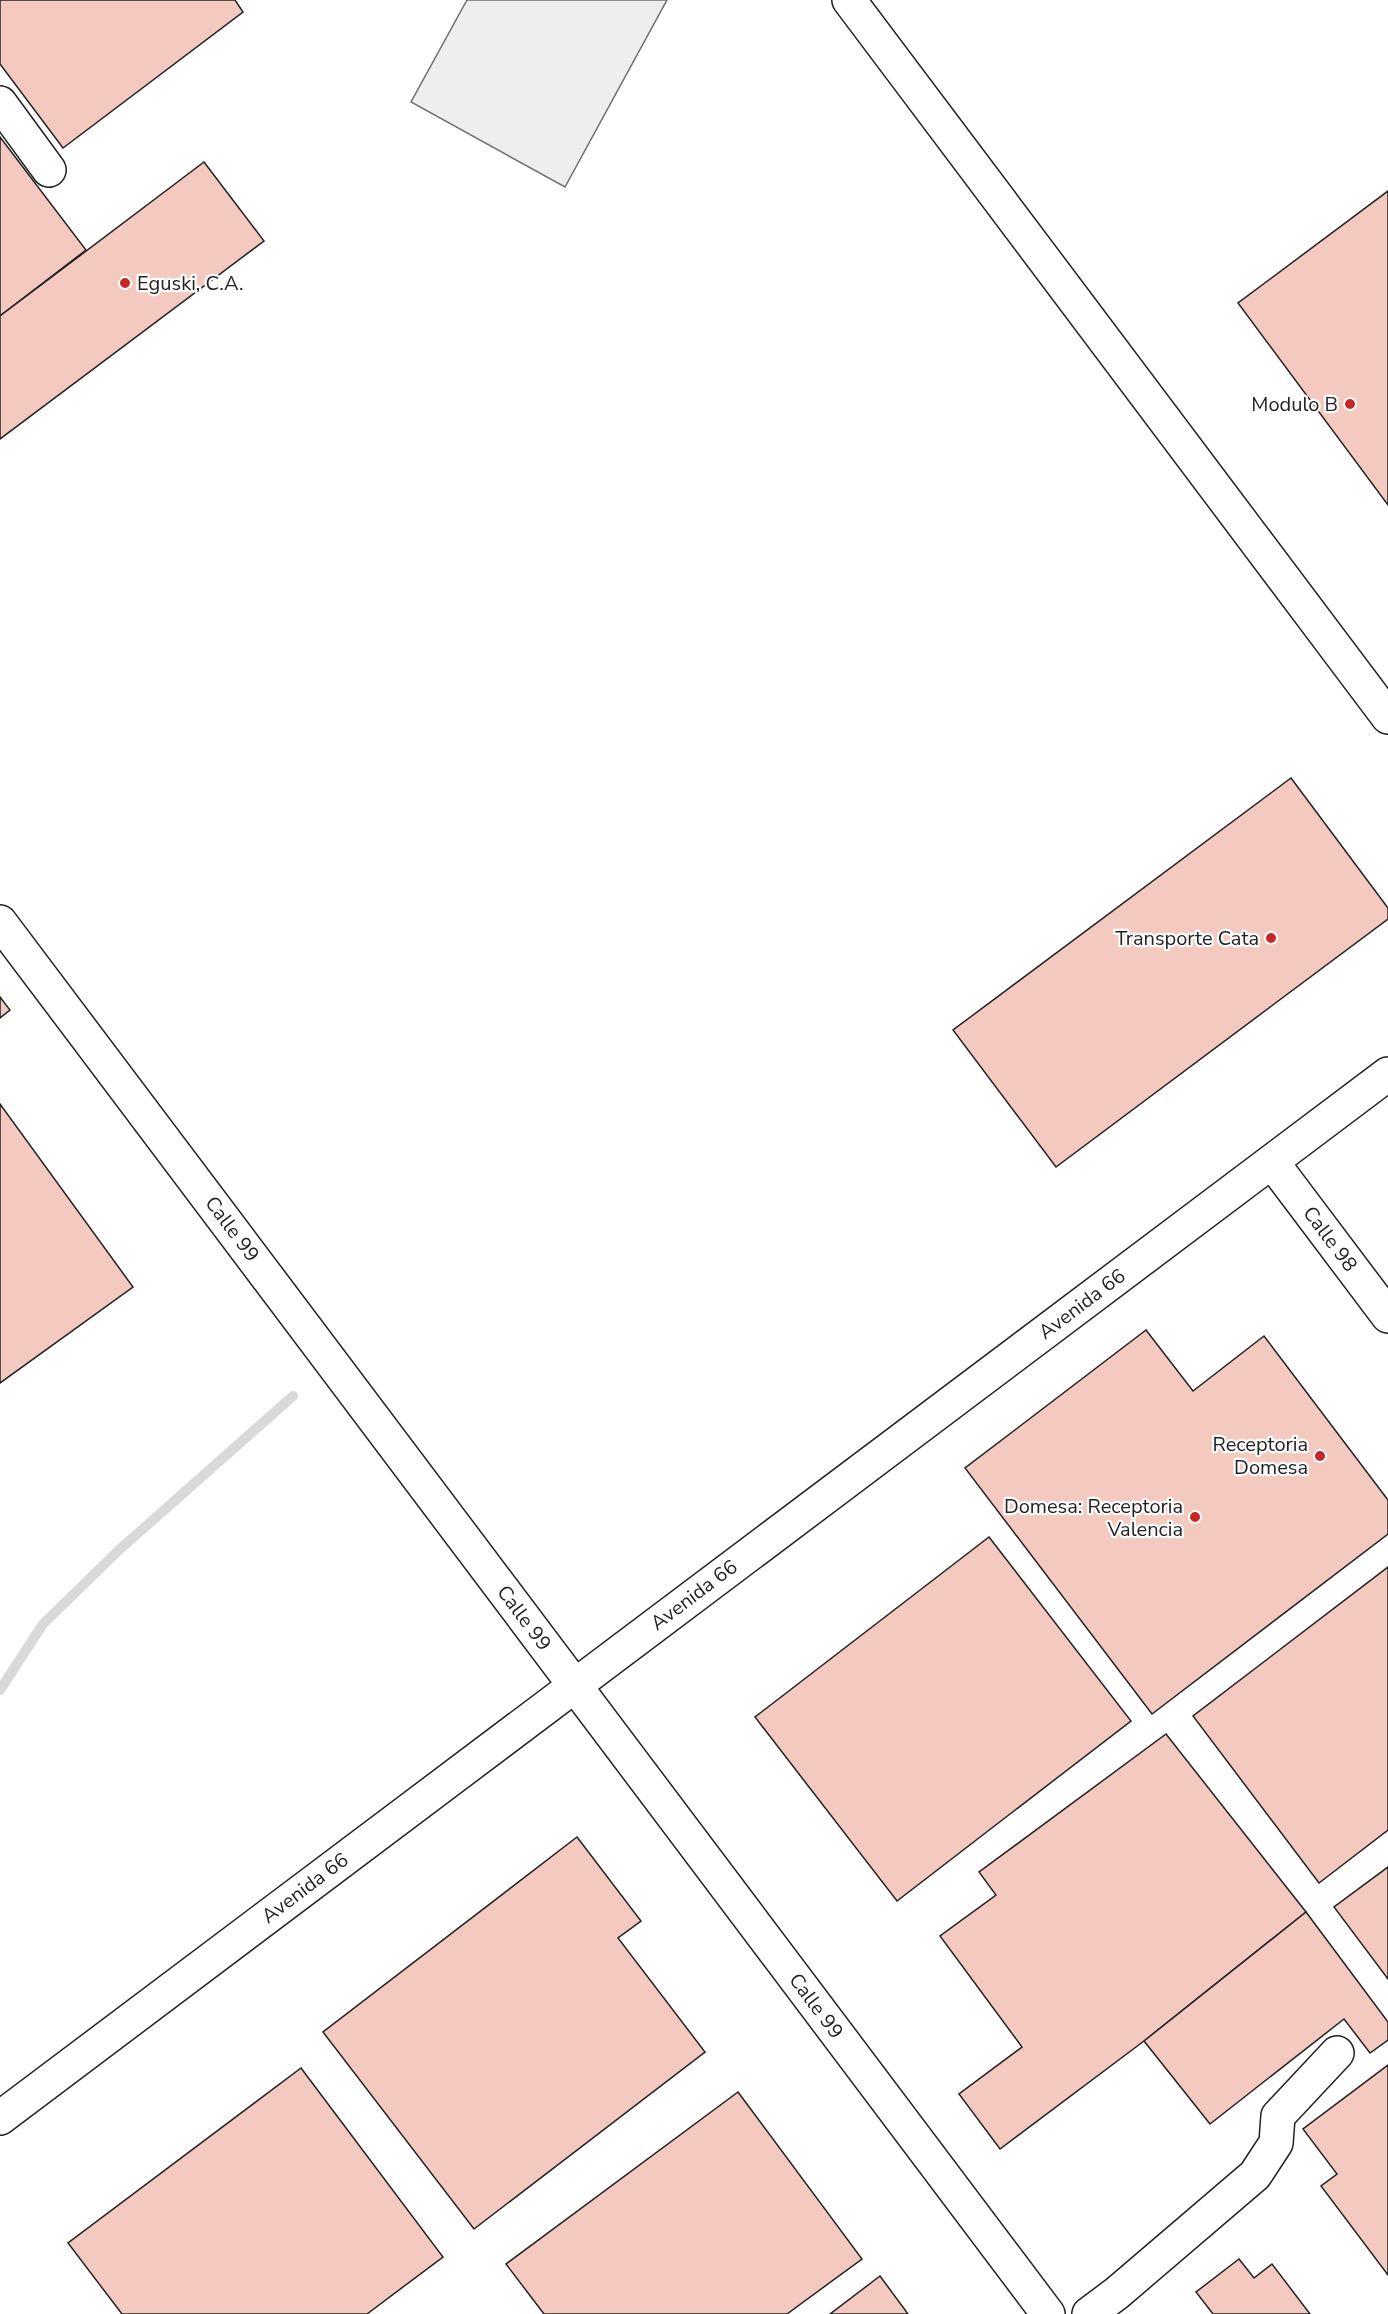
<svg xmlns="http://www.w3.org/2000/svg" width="1388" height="2314" font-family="'Nunito Sans',sans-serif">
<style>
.green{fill:#eee;stroke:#6f6f6f;stroke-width:1.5}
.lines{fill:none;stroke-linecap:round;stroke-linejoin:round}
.stream{stroke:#d9d9d9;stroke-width:10}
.building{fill:#f3c9c0;stroke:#222;stroke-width:1.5}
.minor-casing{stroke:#222;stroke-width:36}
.minor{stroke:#fff;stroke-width:33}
.poi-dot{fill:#c62828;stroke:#fff;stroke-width:2}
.labels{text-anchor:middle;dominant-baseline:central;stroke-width:4.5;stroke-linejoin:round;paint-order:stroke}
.poi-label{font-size:20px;fill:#222;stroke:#fff;text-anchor:end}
.street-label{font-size:20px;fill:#222;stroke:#fff}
</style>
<rect width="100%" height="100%" fill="#fff"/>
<path class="green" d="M467 0H667L565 187 411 102Z"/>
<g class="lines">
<path class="stream" d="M0 1690 43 1624 119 1550 293 1396"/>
</g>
<g class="building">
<path d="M0 0H235L243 12 63 148 0 64Z"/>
<path d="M0 137 86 250 0 316Z"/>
<path d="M204 162 264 241 0 439V316Z"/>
<path d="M1388 191V505L1238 303Z"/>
<path d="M1291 778 1388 908V919L1056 1167 953 1030Z"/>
<path d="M0 997 10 1010 0 1018Z"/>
<path d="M0 1104 133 1287 0 1383Z"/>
<path d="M1146 1330 1193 1391 1264 1336 1388 1500V1534L1152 1714 965 1468Z"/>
<path d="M989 1537 1131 1721 897 1901 755 1717Z"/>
<path d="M1388 1567V1830L1319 1883 1193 1716Z"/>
<path d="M1166 1734 1306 1912 1144 2041 1000 2149 959 2094 1022 2047 940 1936 996 1895 979 1872Z"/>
<path d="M577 1837 641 1921 618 1938 705 2052 474 2229 323 2032Z"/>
<path d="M1388 1867V1979L1334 1907Z"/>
<path d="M1306 1912 1388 2022V2040L1370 2053 1344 2019 1210 2124 1144 2041Z"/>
<path d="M1388 2065V2275L1321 2186 1337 2174 1303 2129Z"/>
<path d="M301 2068 443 2257 367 2314H122L68 2243Z"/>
<path d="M738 2092 862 2259 787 2314H544L506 2264Z"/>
<path d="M1239 2259 1254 2278 1272 2264 1310 2314H1213L1196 2292Z"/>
<path d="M880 2276 908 2314H830Z"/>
</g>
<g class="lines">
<defs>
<g id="minor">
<path d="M849 0 1388 717"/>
<path d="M0 103 49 170"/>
<path d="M0 922 1048 2314"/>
<path d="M1272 1162 1388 1316"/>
<path d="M0 2118 1388 1074"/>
<path d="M1089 2314 1117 2293 1255 2175 1276 2143 1278 2116 1337 2053"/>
</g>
</defs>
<use href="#minor" class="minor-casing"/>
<use href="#minor" class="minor"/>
</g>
<g class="poi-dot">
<circle cx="125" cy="283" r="6"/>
<circle cx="1350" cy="404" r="6"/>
<circle cx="1271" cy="938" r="6"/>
<circle cx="1320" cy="1456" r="6"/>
<circle cx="1195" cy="1517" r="6"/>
</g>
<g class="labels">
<g class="poi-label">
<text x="137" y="283" text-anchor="start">Eguski, C.A.</text>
<text x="1338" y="404">Modulo B</text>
<text x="1259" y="938">Transporte Cata</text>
<text x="1308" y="1444">Receptoria<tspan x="1308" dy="23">Domesa</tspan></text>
<text x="1183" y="1506">Domesa: Receptoria<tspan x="1183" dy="23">Valencia</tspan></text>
</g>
<g class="street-label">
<text transform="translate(232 1229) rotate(53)">Calle 99</text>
<text transform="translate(1330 1239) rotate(53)">Calle 98</text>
<text transform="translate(1082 1304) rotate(-37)">Avenida 66</text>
<text transform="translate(694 1595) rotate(-37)">Avenida 66</text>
<text transform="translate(524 1618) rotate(53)">Calle 99</text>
<text transform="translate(305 1888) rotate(-37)">Avenida 66</text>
<text transform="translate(816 2006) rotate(53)">Calle 99</text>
</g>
</g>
</svg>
